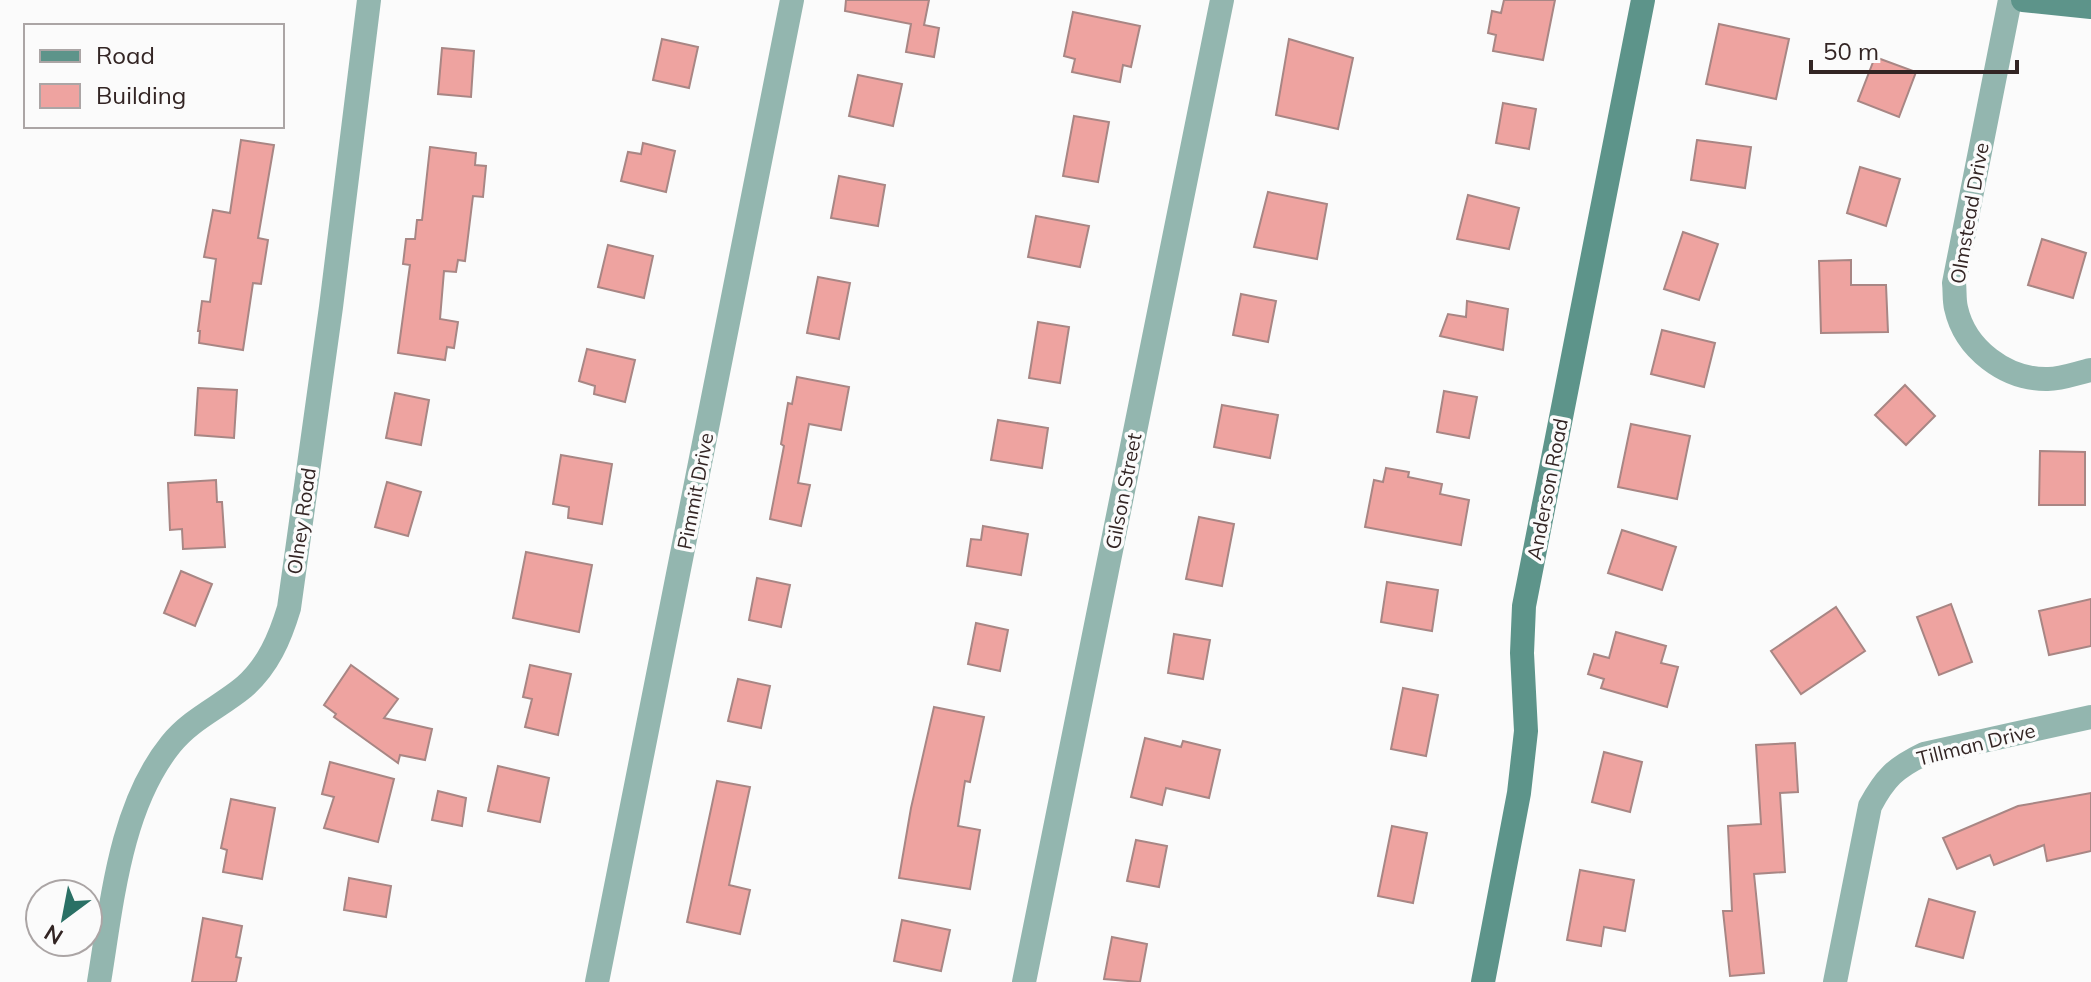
<svg xmlns="http://www.w3.org/2000/svg" width="2091" height="982" font-family="Mulish,sans-serif">
<style>
.building{fill:#eea3a0;stroke:#a88684;stroke-width:2}
.lines{fill:none;stroke-linecap:round;stroke-linejoin:round}
.street{stroke:#93b6af;stroke-width:24}
.secondary{stroke:#5d948a;stroke-width:24}
.labels{text-anchor:middle;dominant-baseline:central;stroke-width:7;stroke-linejoin:round;paint-order:stroke}
.street-label{font-size:20px;fill:#332524;stroke:#fbfbfb}
</style>
<rect width="100%" height="100%" fill="#fbfbfb"/>
<g class="building">
<path d="M846 0H929L924 25 939 28 934 57 906 52 911 24 845 11Z"/>
<path d="M1504 0H1555L1543 60 1493 51 1496 35 1488 33 1492 11 1501 13Z"/>
<path d="M1073 12 1140 26 1131 67 1123 65 1120 82 1072 72 1075 59 1064 56Z"/>
<path d="M1719 24 1789 39 1776 99 1706 84Z"/>
<path d="M662 39 698 47 689 88 653 80Z"/>
<path d="M1289 39 1353 58 1338 129 1276 115Z"/>
<path d="M442 48 474 51 471 97 438 94Z"/>
<path d="M1875 57 1916 72 1899 117 1858 101Z"/>
<path d="M858 75 902 84 893 126 849 116Z"/>
<path d="M1503 103 1536 109 1529 149 1496 143Z"/>
<path d="M1074 116 1109 122 1098 182 1063 176Z"/>
<path d="M241 140 274 145 258 238 268 240 261 284 253 283 243 350 199 343 200 331H198L202 301 210 302 216 259 204 257 213 210 230 213Z"/>
<path d="M1697 140 1751 147 1745 188 1691 180Z"/>
<path d="M643 143 675 151 666 192 621 181 628 152 641 154Z"/>
<path d="M430 147 476 153 475 165 486 166 483 197 473 196 465 261 458 260 456 272 444 271 440 319 458 322 454 348 447 347 445 360 398 353 410 265 403 264 406 239H415L417 220H422Z"/>
<path d="M1860 167 1900 179 1886 226 1847 213Z"/>
<path d="M839 176 885 185 878 226 831 218Z"/>
<path d="M1268 192 1327 204 1317 259 1254 247Z"/>
<path d="M1468 195 1519 208 1509 249 1457 239Z"/>
<path d="M1036 216 1089 226 1080 267 1028 257Z"/>
<path d="M1683 232 1718 244 1699 300 1664 289Z"/>
<path d="M2042 239 2086 253 2073 298 2028 285Z"/>
<path d="M608 245 653 256 644 298 598 287Z"/>
<path d="M1851 260V285H1886L1888 332 1821 333 1819 261Z"/>
<path d="M818 277 850 283 839 339 807 333Z"/>
<path d="M1241 294 1276 301 1268 342 1233 335Z"/>
<path d="M1467 301 1508 309 1503 350 1440 336 1448 314 1466 317Z"/>
<path d="M1038 322 1069 327 1060 383 1029 378Z"/>
<path d="M1662 330 1715 343 1704 387 1651 374Z"/>
<path d="M587 349 635 360 625 402 594 394 595 386 579 381Z"/>
<path d="M797 377 849 387 841 430 809 424 798 483 810 485 801 526 770 519 784 446 781 444 788 403 792 404Z"/>
<path d="M1905 385 1935 416 1906 445 1875 415Z"/>
<path d="M198 388 237 390 234 438 195 435Z"/>
<path d="M1444 391 1477 397 1469 438 1437 432Z"/>
<path d="M395 393 429 400 421 445 386 438Z"/>
<path d="M1222 405 1278 415 1270 458 1214 447Z"/>
<path d="M998 420 1048 428 1042 468 991 460Z"/>
<path d="M1631 424 1690 436 1677 499 1618 487Z"/>
<path d="M2040 451 2085 452V505H2039Z"/>
<path d="M561 455 612 464 602 524 568 518 569 507 553 504Z"/>
<path d="M1386 468 1409 472 1408 477 1442 484 1440 494 1469 500 1461 545 1365 527 1374 480 1383 482Z"/>
<path d="M216 480 217 502H222L225 547 183 549 182 529 170 530 168 483Z"/>
<path d="M387 482 421 492 408 536 375 527Z"/>
<path d="M1199 517 1234 524 1222 586 1186 579Z"/>
<path d="M983 526 1028 534 1021 575 967 566 971 539 981 540Z"/>
<path d="M1622 530 1676 547 1662 590 1608 573Z"/>
<path d="M526 552 592 565 579 632 513 618Z"/>
<path d="M181 571 212 584 195 626 164 613Z"/>
<path d="M757 578 790 585 781 627 749 620Z"/>
<path d="M1387 582 1438 590 1432 631 1381 622Z"/>
<path d="M2091 599V646L2049 655 2039 611Z"/>
<path d="M1951 604 1972 662 1939 675 1917 617Z"/>
<path d="M1836 607 1865 651 1801 694 1771 651Z"/>
<path d="M976 623 1008 630 1000 671 968 664Z"/>
<path d="M1616 632 1666 646 1661 663 1678 667 1667 707 1601 688 1604 679 1588 674 1594 654 1609 658Z"/>
<path d="M1174 634 1210 640 1203 679 1168 673Z"/>
<path d="M351 665 398 699 384 718 432 729 425 760 400 755 398 763 334 717 336 714 324 705Z"/>
<path d="M530 665 571 674 558 735 525 727 532 699 523 697Z"/>
<path d="M738 679 770 686 761 728 728 721Z"/>
<path d="M1403 688 1438 695 1426 756 1391 749Z"/>
<path d="M934 707 984 717 970 782 965 781 958 826 980 830 970 889 899 878 911 808Z"/>
<path d="M1145 738 1181 747 1183 741 1220 750 1209 798 1166 788 1162 805 1131 797Z"/>
<path d="M1795 743 1798 792 1780 793 1785 872 1754 874 1764 973 1730 976 1723 911H1732L1728 826 1761 824 1756 745Z"/>
<path d="M1604 752 1642 762 1630 812 1592 802Z"/>
<path d="M330 762 394 779 378 842 324 828 334 797 322 794Z"/>
<path d="M498 766 549 778 540 822 488 811Z"/>
<path d="M717 781 750 787 729 885 750 890 740 934 687 922Z"/>
<path d="M438 791 466 798 462 826 432 820Z"/>
<path d="M2091 793V851L2047 861 2044 845 1994 865 1990 855 1957 869 1943 838 2018 806Z"/>
<path d="M231 799 275 808 262 879 223 872 227 850 221 848Z"/>
<path d="M1392 826 1427 833 1413 903 1378 896Z"/>
<path d="M1136 840 1167 846 1159 887 1127 881Z"/>
<path d="M1580 870 1634 880 1625 931 1604 927 1601 946 1567 940Z"/>
<path d="M349 878 391 886 386 917 344 910Z"/>
<path d="M1929 899 1975 912 1963 958 1916 946Z"/>
<path d="M203 918 242 926 236 957 241 958 236 982H192Z"/>
<path d="M902 920 950 930 941 971 894 961Z"/>
<path d="M1112 937 1147 944 1140 982 1104 979Z"/>
</g>
<g class="lines">
<g class="street">
<path d="M2010 0 1954 283C1955 291 1954 300 1956 308 1965 349 2006 380 2048 379 2062 379 2077 373 2091 370"/>
<path d="M99 982C112 903 120 807 171 744 191 719 220 707 244 687 268 666 280 638 289 608L331 307 369 0"/>
<path d="M597 982 792 0"/>
<path d="M1024 982 1222 0"/>
<path d="M1835 982 1870 806C1885 778 1895 768 1924 754L2091 717"/>
</g>
<g class="secondary">
<path d="M2023 0 2091 7"/>
<path d="M1483 982 1519 793 1526 731 1522 653 1524 606 1643 0"/>
</g>
</g>
<g class="labels">
<g class="street-label">
<text transform="translate(1969 213) rotate(-80)">Olmstead Drive</text>
<text transform="translate(1547 489) rotate(-79)">Anderson Road</text>
<text transform="translate(695 491) rotate(-79)">Pimmit Drive</text>
<text transform="translate(1123 491) rotate(-79)">Gilson Street</text>
<text transform="translate(301 521) rotate(-82)">Olney Road</text>
<text transform="translate(1976 744) rotate(-14)">Tillman Drive</text>
</g>
</g>
<rect x="24" y="24" width="260" height="104" fill="#fbfbfb" stroke="#aba5a5" stroke-width="2"/>
<rect x="40" y="50" width="40" height="12" fill="#5d948a" stroke="#aba5a5" stroke-width="2"/>
<text x="96" y="64" font-size="24" fill="#332524">Road</text>
<rect x="40" y="84" width="40" height="24" fill="#eea3a0" stroke="#aba5a5" stroke-width="2"/>
<text x="96" y="104" font-size="24" fill="#332524">Building</text>
<g transform="translate(64 918) rotate(212)"><circle r="38" fill="#fbfbfb" stroke="#aba5a5" stroke-width="2"/>
<path d="M0-6L14 30L0 20L-14 30Z" fill="#2a7065"/>
<text y="-12" font-size="22" font-weight="bold" text-anchor="middle" fill="#332524">N</text>
</g>
<path d="M1811 60v12h206v-12" fill="none" stroke="#332524" stroke-width="4"/>
<text x="1823" y="60" font-size="24" fill="#332524" stroke="#fbfbfb" stroke-width="6" paint-order="stroke">50 m</text>
</svg>
